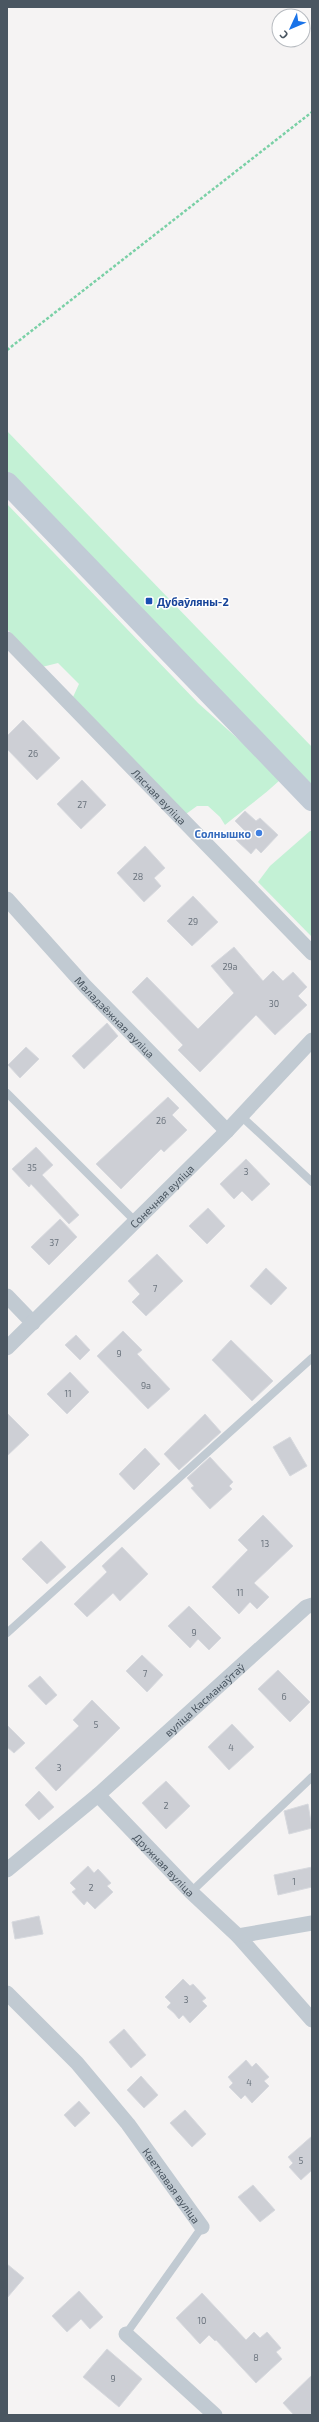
<svg xmlns="http://www.w3.org/2000/svg" width="319" height="2422" font-family="'Exo 2',sans-serif">
<style>
.green{fill:#c3f1d5}
.building{fill:#cdcfd5;stroke:#d7d9de}
.lines{fill:none;stroke-linecap:round;stroke-linejoin:round}
.path{stroke:#7ad0a6;stroke-width:2.5;stroke-dasharray:3 2;stroke-linecap:butt}
.service{stroke:#c1cad2;stroke-width:8}
.minor{stroke:#c1cad2;stroke-width:15}
.secondary{stroke:#c1cbd6;stroke-width:22}
.transit-dot{fill:#1a4fb4;stroke:#fff;stroke-width:1.5}
.shop-dot{fill:#3f7fe0;stroke:#fff;stroke-width:1.5}
.labels{text-anchor:middle;dominant-baseline:central;stroke-width:3;stroke-linejoin:round;paint-order:stroke}
.number-label{font-size:9px;fill:#6b747e}
.transit-label{font-size:11px;font-weight:bold;fill:#164399;stroke:#fff;text-anchor:start}
.street-label{font-size:11px;fill:#4a5661;stroke:#fff}
.shop-label{font-size:11px;font-weight:bold;fill:#366cbe;stroke:#fff;text-anchor:end}
</style>
<rect width="100%" height="100%" fill="#f5f3f3"/>
<g class="green">
<path d="M7 431 312 747V798L7 483Z"/>
<path d="M7 504 198 703 267 765 280 780C262 797 243 810 225 825L220 817 208 806H197L186 814 73 697 79 684 58 663 42 667 7 629Z"/>
<path d="M310 831H312V937L258 882 270 866Z"/>
</g>
<g class="building">
<path d="M23 720 60 758 37 780 7 749V736Z"/>
<path d="M82 780 106 805 81 829 57 804Z"/>
<path d="M245 811 256 821 260 818 278 835 261 853 256 848 251 854 236 840 245 831 235 821Z"/>
<path d="M145 846 165 868 154 878 161 886 144 902 117 873Z"/>
<path d="M193 896 218 922 192 946 167 921Z"/>
<path d="M234 947 263 981 273 971 283 981 293 972 307 987 298 996 307 1005 275 1035 256 1015 200 1072 178 1050 183 1045 132 992 147 977 198 1029 234 993 211 966Z"/>
<path d="M107 1023 118 1036 84 1069 72 1056Z"/>
<path d="M26 1047 39 1059 20 1078 8 1065Z"/>
<path d="M168 1097 179 1108 172 1115 187 1130 164 1152 161 1149 121 1189 96 1164Z"/>
<path d="M36 1147 53 1165 42 1175 79 1215 69 1224 31 1184 29 1187 12 1169Z"/>
<path d="M246 1159 270 1184 252 1201 242 1191 234 1199 220 1184Z"/>
<path d="M208 1208 225 1226 207 1244 189 1226Z"/>
<path d="M60 1219 77 1237 49 1265 31 1247Z"/>
<path d="M157 1254 183 1281 146 1316 132 1302 140 1294 128 1281Z"/>
<path d="M266 1268 287 1288 271 1305 250 1286Z"/>
<path d="M123 1331 142 1350 137 1354 170 1389 148 1409 97 1356Z"/>
<path d="M76 1335 90 1350 80 1360 65 1345Z"/>
<path d="M231 1340 273 1381 252 1401 212 1360Z"/>
<path d="M70 1372 89 1392 67 1414 47 1394Z"/>
<path d="M7 1413 29 1435 7 1456Z"/>
<path d="M205 1414 221 1432 179 1470 164 1454Z"/>
<path d="M290 1437 307 1466 290 1476 273 1447Z"/>
<path d="M145 1448 160 1464 134 1490 119 1474Z"/>
<path d="M210 1457 233 1482 229 1486 232 1489 210 1509 191 1488 194 1486 187 1478Z"/>
<path d="M263 1515 293 1546 254 1583 269 1597 257 1609 250 1602 239 1614 212 1587 248 1550 238 1540Z"/>
<path d="M41 1541 66 1567 47 1584 22 1559Z"/>
<path d="M122 1547 148 1574 120 1601 113 1593 87 1617 74 1604 107 1572 102 1566Z"/>
<path d="M189 1606 221 1638 209 1650 198 1639 190 1648 168 1626Z"/>
<path d="M142 1655 163 1675 147 1692 126 1671Z"/>
<path d="M278 1670 310 1702 290 1722 258 1689Z"/>
<path d="M40 1676 57 1695 46 1705 28 1686Z"/>
<path d="M92 1700 120 1728 56 1791 35 1768 79 1726 73 1720Z"/>
<path d="M232 1724 254 1747 229 1770 208 1747Z"/>
<path d="M7 1725 25 1743 14 1753 7 1747Z"/>
<path d="M166 1781 190 1806 166 1829 142 1803Z"/>
<path d="M39 1791 54 1807 39 1820 25 1805Z"/>
<path d="M308 1804 312 1828 289 1834 284 1811Z"/>
<path d="M88 1866 94 1873 98 1869 111 1883 107 1886 113 1892 95 1909 87 1901 84 1905 72 1892 76 1889 70 1883Z"/>
<path d="M312 1867V1887L278 1895 274 1875Z"/>
<path d="M39 1916 43 1934 15 1939 12 1922Z"/>
<path d="M183 1979 190 1986 193 1984 206 1998 202 2001 207 2006 190 2023 183 2015 179 2019 174 2013 167 2007 171 2003 165 1997Z"/>
<path d="M124 2029 146 2055 131 2068 109 2042Z"/>
<path d="M246 2060 252 2067 256 2063 269 2077 264 2081 269 2086 252 2103 245 2095 241 2099 229 2087 233 2083 228 2077Z"/>
<path d="M141 2076 158 2095 144 2108 127 2090Z"/>
<path d="M79 2101 90 2113 75 2127 64 2115Z"/>
<path d="M185 2110 206 2134 192 2147 170 2123Z"/>
<path d="M312 2136V2170L301 2180 289 2167 293 2163 288 2157Z"/>
<path d="M253 2185 275 2210 260 2222 238 2197Z"/>
<path d="M7 2264 24 2278 7 2298Z"/>
<path d="M79 2291 103 2317 90 2329 81 2319 67 2332 52 2316Z"/>
<path d="M202 2293 246 2340 254 2332 260 2338 267 2332 281 2348 276 2352 282 2359 256 2383 216 2340 215 2341 209 2335 200 2344 176 2318Z"/>
<path d="M107 2349 142 2379 119 2407 83 2377Z"/>
<path d="M312 2375V2415H294L283 2403Z"/>
</g>
<g class="lines">
<path class="path" d="M7 350 312 112"/>
<g class="service">
<path d="M7 1093 135 1221"/>
<path d="M241 1116 312 1182"/>
<path d="M7 1633 312 1358"/>
<path d="M191 1892 312 1777"/>
<path d="M126 2334 202 2227"/>
</g>
<g class="minor">
<path id="s1" d="M7 639 312 953"/>
<path id="s2" d="M7 899 85 986 227 1131"/>
<path d="M7 1296 33 1323"/>
<path id="s3" d="M7 1348 227 1131 312 1040"/>
<path id="s4" d="M98 1795 191 1892 238 1936 312 2020"/>
<path id="s5" d="M7 1870 98 1795 306 1607 312 1605"/>
<path d="M238 1936 312 1923"/>
<path id="s6" d="M7 1993 77 2063 128 2124 202 2227"/>
<path d="M126 2334 215 2415"/>
</g>
<path class="secondary" d="M7 483 312 800"/>
</g>
<rect class="transit-dot" x="145" y="597" width="8" height="8" rx="2"/>
<circle class="shop-dot" cx="259" cy="833" r="4"/>
<g class="labels">
<g class="number-label">
<text x="33" y="753">26</text>
<text x="82" y="804">27</text>
<text x="138" y="876">28</text>
<text x="193" y="921">29</text>
<text x="230" y="966">29а</text>
<text x="274" y="1003">30</text>
<text x="161" y="1120">26</text>
<text x="32" y="1167">35</text>
<text x="246" y="1171">3</text>
<text x="54" y="1242">37</text>
<text x="155" y="1288">7</text>
<text x="119" y="1353">9</text>
<text x="146" y="1385">9а</text>
<text x="68" y="1393">11</text>
<text x="265" y="1543">13</text>
<text x="240" y="1592">11</text>
<text x="194" y="1632">9</text>
<text x="145" y="1673">7</text>
<text x="284" y="1696">6</text>
<text x="96" y="1724">5</text>
<text x="231" y="1747">4</text>
<text x="59" y="1767">3</text>
<text x="166" y="1805">2</text>
<text x="294" y="1881">1</text>
<text x="91" y="1887">2</text>
<text x="186" y="1999">3</text>
<text x="249" y="2082">4</text>
<text x="301" y="2160">5</text>
<text x="202" y="2320">10</text>
<text x="256" y="2357">8</text>
<text x="113" y="2378">9</text>
</g>
<g class="transit-label">
<text x="157" y="601">Дубаўляны-2</text>
</g>
<g class="street-label">
<text stroke="none"><textPath href="#s1" startOffset="219">Лясная вуліца</textPath></text>
<text stroke="none"><textPath href="#s2" startOffset="160">Маладзёжная вуліца</textPath></text>
<text stroke="none"><textPath href="#s3" startOffset="217">Сонечная вуліца</textPath></text>
<text stroke="none"><textPath href="#s5" startOffset="261">вуліца Касманаўтаў</textPath></text>
<text stroke="none"><textPath href="#s4" startOffset="96">Дружная вуліца</textPath></text>
<text stroke="none"><textPath href="#s6" startOffset="254">Кветкавая вуліца</textPath></text>
</g>
<g class="shop-label">
<text x="251" y="833">Солнышко</text>
</g>
</g>
<rect width="319" height="2422" fill="none" stroke="#4a5661" stroke-width="16"/>
<g transform="translate(291 28) rotate(226)"><circle r="19" fill="#ffffff" stroke="#b7bbc0"/>
<path d="M0-3L7 15L0 10L-7 15Z" fill="#1a73e8"/>
<text y="-6" font-size="11" font-weight="bold" text-anchor="middle" fill="#4a5661">С</text>
</g>
</svg>
